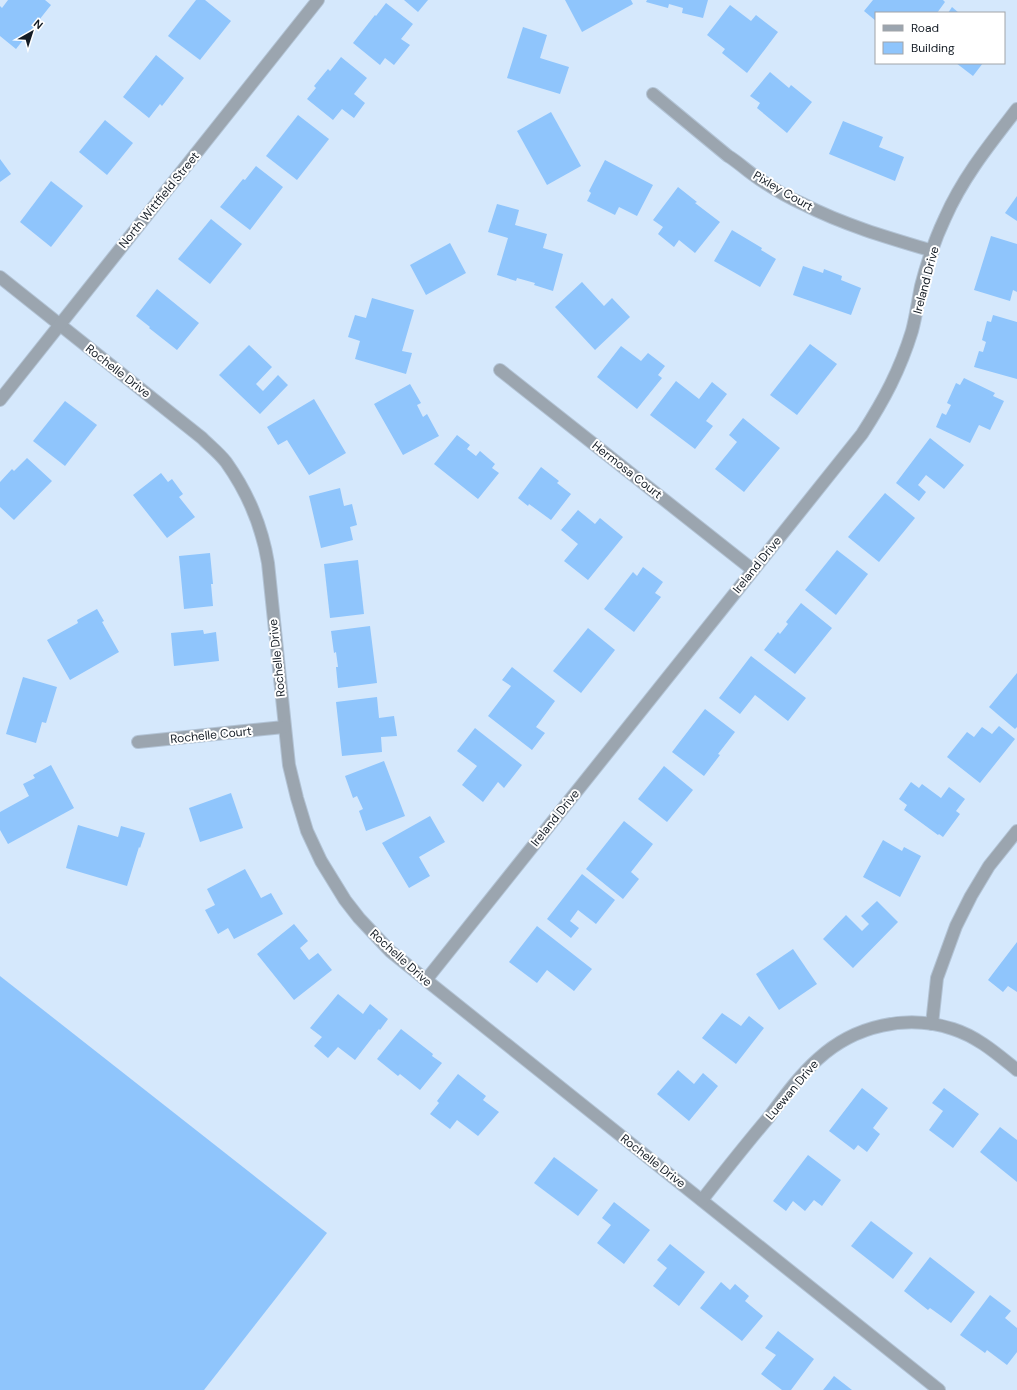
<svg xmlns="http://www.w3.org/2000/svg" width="1017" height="1390" font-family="'DM Sans',sans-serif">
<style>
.building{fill:#8fc5fc}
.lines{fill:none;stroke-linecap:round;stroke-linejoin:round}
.minor-casing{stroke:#b2c3d5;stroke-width:14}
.minor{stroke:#9ba5af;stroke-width:12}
.labels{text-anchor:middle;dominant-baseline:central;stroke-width:4;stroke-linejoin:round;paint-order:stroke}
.street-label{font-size:12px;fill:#141c25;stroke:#fff}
</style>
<rect width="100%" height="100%" fill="#d5e8fc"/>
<g class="building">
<path d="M8 0H45L51 5 16 49 0 36V6L2 8Z"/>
<path d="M196 0H205L231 21 200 60 168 36Z"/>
<path d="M404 0H428L418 12Z"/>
<path d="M565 0H631L633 4 582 32Z"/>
<path d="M647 0H708L703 18 682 13 683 8 669 4 668 8 646 2Z"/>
<path d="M873 0H943L945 2 937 13H876V21L864 11Z"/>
<path d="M386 3 413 24 401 39 410 45 394 65 385 58 380 65 353 43 375 15 376 16Z"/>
<path d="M730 5 751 21 756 15 778 32 747 73 722 53 725 49 707 35Z"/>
<path d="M952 7 959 13H948Z"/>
<path d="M523 27 547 35 540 58 569 67 560 94 507 78Z"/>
<path d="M156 55 184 78 162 106 160 104 149 118 123 97Z"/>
<path d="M341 57 367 78 354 94 365 103 354 118 342 109 333 120 307 99 316 88 314 86 328 69 330 71Z"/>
<path d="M956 63H983L973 76Z"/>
<path d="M770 72 789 88 791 85 812 102 787 133 757 108 760 103 750 96Z"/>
<path d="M551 112 581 166 547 185 517 131Z"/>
<path d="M298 115 329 139 297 180 266 156Z"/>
<path d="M105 120 133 143 107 175 79 152Z"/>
<path d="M843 121 883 137 879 147 904 157 895 181 829 154Z"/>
<path d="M0 159 11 174 0 182Z"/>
<path d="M605 160 653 185 637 216 619 207 615 215 587 201 591 193 589 191Z"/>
<path d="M256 166 283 187 250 230 220 207 243 179 245 180Z"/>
<path d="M51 181 83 206 51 247 20 222Z"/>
<path d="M678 187 697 202 695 203 720 222 695 253 679 240 674 247 658 234 663 227 653 220Z"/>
<path d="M1017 196V221L1005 213Z"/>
<path d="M497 204 519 210 515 225 547 234 543 248 563 254 553 291 534 285 535 283 517 278 516 281 497 275 508 238 488 232Z"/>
<path d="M211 219 242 244 210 284 178 259Z"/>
<path d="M732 230 762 248 761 250 776 259 760 287 714 261Z"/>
<path d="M991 236 1017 244V292L1013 290 1010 301 974 290Z"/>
<path d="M450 243 466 273 426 295 410 265Z"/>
<path d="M803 266 823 273 824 269 842 276 841 280 861 288 851 315 793 295Z"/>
<path d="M582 282 604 306 612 298 630 317 595 350 555 307Z"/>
<path d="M157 289 199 323 177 350 149 328 150 327 136 316Z"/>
<path d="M372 298 414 310 402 351 412 353 406 374 355 359 360 341 348 337 355 315 366 318Z"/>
<path d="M993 315 1017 322V379L974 367 979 351 983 352 986 342 982 340 987 321 991 322Z"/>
<path d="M810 344 837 364 797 415 770 395Z"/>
<path d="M249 345 272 367 256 384 263 391 278 375 288 385 260 414 219 375Z"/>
<path d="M621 346 641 361 648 353 665 366 658 375 662 378 637 409 597 377Z"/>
<path d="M964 378 995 393 993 396 1004 401 990 430 979 425 970 443 936 427 942 413 946 415 951 405 947 403 956 383 960 385Z"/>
<path d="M676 381 699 399 712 382 727 394 706 421 713 426 695 449 650 415Z"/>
<path d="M410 384 421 403 417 405 423 417 427 414 439 436 403 455 374 404Z"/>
<path d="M314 399 346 453 309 475 287 440 278 445 267 427Z"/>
<path d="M65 401 97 425 65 466 33 441Z"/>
<path d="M743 418 780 448 744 492 715 469 737 442 729 435Z"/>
<path d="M457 435 470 445 467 449 476 456 480 451 495 464 492 468 499 473 478 499 434 464Z"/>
<path d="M930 438 964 465 944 489 926 475 918 485 926 492 919 501 896 483Z"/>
<path d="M27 458 52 481 14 520 0 507V482L12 469 14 471Z"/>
<path d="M541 467 559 481 557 483 571 494 551 520 529 504 528 506 518 498Z"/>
<path d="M161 473 168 482 172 479 183 494 179 497 195 517 167 538 133 495Z"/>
<path d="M340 488 344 506 352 504 357 525 350 527 353 540 321 548 309 496Z"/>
<path d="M885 493 915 518 879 562 848 537Z"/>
<path d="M578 510 595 524 600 518 623 537 588 580 564 561 578 544 561 530Z"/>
<path d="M837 550 868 574 836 615 805 590Z"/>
<path d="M210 553 213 584H211L213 606 184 609 179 556Z"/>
<path d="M358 560 364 614 330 618 324 564Z"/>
<path d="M643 567 663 582 655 593 661 597 634 632 604 609 633 572 637 576Z"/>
<path d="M801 603 832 628 795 674 764 650 778 632 780 634 788 624 786 622Z"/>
<path d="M97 609 104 621 102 622 119 652 70 680 47 640 78 623 77 620Z"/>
<path d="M370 626 377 683 338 688 336 667H338L336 652 334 653 331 631Z"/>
<path d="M588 628 615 650 581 693 553 671Z"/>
<path d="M203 630 204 634 216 632 219 661 174 666 171 633Z"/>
<path d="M751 656 806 698 788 721 755 695 740 714 719 698Z"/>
<path d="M512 667 555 701 536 727 545 733 532 750 488 716 511 686 502 680Z"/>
<path d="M1017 673V727L1015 729 989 707Z"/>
<path d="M23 677 57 687 46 723 42 722 36 743 6 734Z"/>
<path d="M377 697 379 718 394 716 397 736 381 737 382 752 342 756 336 702Z"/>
<path d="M705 709 735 732 718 754 720 755 704 776 672 752Z"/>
<path d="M999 726 1015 739 980 783 947 757 967 732 974 737 982 727 992 734Z"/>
<path d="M475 728 522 765 504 788 498 782 483 802 462 785 477 766 457 751Z"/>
<path d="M384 761 405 816 366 831 359 811 363 809 357 796 353 798 345 776Z"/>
<path d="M51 765 74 808 8 844 0 830V812L29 796 23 784 35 778 33 775Z"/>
<path d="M664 766 693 790 667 822 638 799Z"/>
<path d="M911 782 919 788 922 784 941 798 949 787 965 799 956 811 960 814 943 837 939 834 938 835 904 810 907 805 899 799Z"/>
<path d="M231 793 243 828 200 842 189 808Z"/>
<path d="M430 816 445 842 419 857 430 876 409 888 382 843Z"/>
<path d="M624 821 653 844 631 872 639 879 623 899 586 869Z"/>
<path d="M78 825 118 837 121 826 145 833 140 848 139 847 127 886 66 868Z"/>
<path d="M883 840 902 851 904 847 921 856 900 897 863 877Z"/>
<path d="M245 869 261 898 271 893 283 914 234 939 228 928 218 934 205 910 215 905 207 889Z"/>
<path d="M582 874 615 900 596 924 578 910 570 921 579 928 571 938 547 919Z"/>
<path d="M877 901 898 922 853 968 823 939 846 915 862 931 869 924 861 916Z"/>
<path d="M294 924 308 941 300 948 309 960 318 953 332 970 294 1000 257 954Z"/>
<path d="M537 926 592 969 574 991 547 970 537 983 509 962Z"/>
<path d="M1017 942V992L1008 986 1003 992 988 980Z"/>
<path d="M793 949 817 984 779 1010 756 974Z"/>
<path d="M0 976 327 1233 204 1390H0Z"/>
<path d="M338 994 363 1014 370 1004 388 1019 380 1030 379 1029 355 1060 338 1047 328 1058 314 1046 322 1037 310 1028Z"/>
<path d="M722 1013 741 1026 749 1016 764 1028 736 1064 702 1038Z"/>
<path d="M401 1029 433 1054 432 1056 442 1063 420 1090 400 1074 398 1076 377 1059Z"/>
<path d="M678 1070 694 1084 703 1073 718 1086 689 1121 657 1094Z"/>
<path d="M458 1074 486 1096 483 1100 499 1112 478 1136 457 1120 450 1129 430 1114 439 1103 437 1101Z"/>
<path d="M862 1088 888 1108 873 1128 880 1134 867 1152 858 1145 854 1150 829 1131Z"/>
<path d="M944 1088 979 1114 953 1148 929 1130 943 1111 932 1103Z"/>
<path d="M1000 1127 1017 1140V1182L980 1152Z"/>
<path d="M808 1155 841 1180 822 1206 814 1200 805 1211 793 1201 786 1211 773 1201Z"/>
<path d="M554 1157 598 1190 578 1216 534 1183Z"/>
<path d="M614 1202 650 1230 624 1264 597 1243 611 1225 602 1218Z"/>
<path d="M871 1221 913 1253 893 1279 851 1246Z"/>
<path d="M670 1244 705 1272 679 1306 653 1286 667 1268 657 1260Z"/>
<path d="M930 1257 975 1292 951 1323 930 1308 928 1310 904 1291Z"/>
<path d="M721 1282 730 1290 735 1284 749 1296 745 1301 763 1316 742 1341 700 1308Z"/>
<path d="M990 1295 1011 1311 1005 1318 1017 1328V1352L1007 1365 987 1350 985 1353 960 1335Z"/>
<path d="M778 1331 814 1359 791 1390H782L761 1374 776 1355 765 1348Z"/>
<path d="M834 1376 852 1390H823Z"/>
</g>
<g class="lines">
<defs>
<g id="minor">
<path d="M653 94 728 156C738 162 746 170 755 176 769 186 787 197 803 204 844 225 889 238 933 251"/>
<path d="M0 277 202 438C210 446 219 453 226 462 248 493 262 526 268 563L289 765 297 798 307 831 321 861 345 900 359 918 390 951 426 980 939 1390"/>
<path d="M500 370 753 570"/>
<path d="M0 400 318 0"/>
<path d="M138 742 284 727"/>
<path d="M426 980 862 434C884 400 900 370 912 331 916 316 918 301 921 286 927 263 935 239 945 218 963 177 990 144 1017 109"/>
<path d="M932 1024 937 978 956 926 971 896 989 866 1017 831"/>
<path d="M702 1200C724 1172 746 1144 769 1117 784 1097 799 1076 818 1059 855 1025 907 1014 953 1029 978 1037 997 1054 1017 1070"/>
</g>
</defs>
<use href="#minor" class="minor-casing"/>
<use href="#minor" class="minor"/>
</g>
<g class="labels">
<g class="street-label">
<text transform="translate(783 191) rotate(30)">Pixley Court</text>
<text transform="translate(159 200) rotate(-51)">North Wittfield Street</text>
<text transform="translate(926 280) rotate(-75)">Ireland Drive</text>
<text transform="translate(118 371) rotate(38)">Rochelle Drive</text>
<text transform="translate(627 470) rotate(38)">Hermosa Court</text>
<text transform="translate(757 565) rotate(-51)">Ireland Drive</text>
<text transform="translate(277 658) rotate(-96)">Rochelle Drive</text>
<text transform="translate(211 735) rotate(-6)">Rochelle Court</text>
<text transform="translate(555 818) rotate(-51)">Ireland Drive</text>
<text transform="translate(401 958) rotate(42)">Rochelle Drive</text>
<text transform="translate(792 1090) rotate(-50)">Luewan Drive</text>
<text transform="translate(653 1161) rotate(38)">Rochelle Drive</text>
</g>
</g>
<rect x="875" y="12" width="130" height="52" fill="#ffffff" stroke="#a1a4a8"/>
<rect x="883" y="25" width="20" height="6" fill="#9ba5af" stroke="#a1a4a8"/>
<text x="911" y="32" font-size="12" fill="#141c25">Road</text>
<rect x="883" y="42" width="20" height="12" fill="#8fc5fc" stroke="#a1a4a8"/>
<text x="911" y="52" font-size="12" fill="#141c25">Building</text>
<g transform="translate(32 32) rotate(39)" stroke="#ffffff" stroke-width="3" paint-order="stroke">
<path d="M0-3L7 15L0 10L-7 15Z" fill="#141c25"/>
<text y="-6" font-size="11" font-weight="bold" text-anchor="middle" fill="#141c25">N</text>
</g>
</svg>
